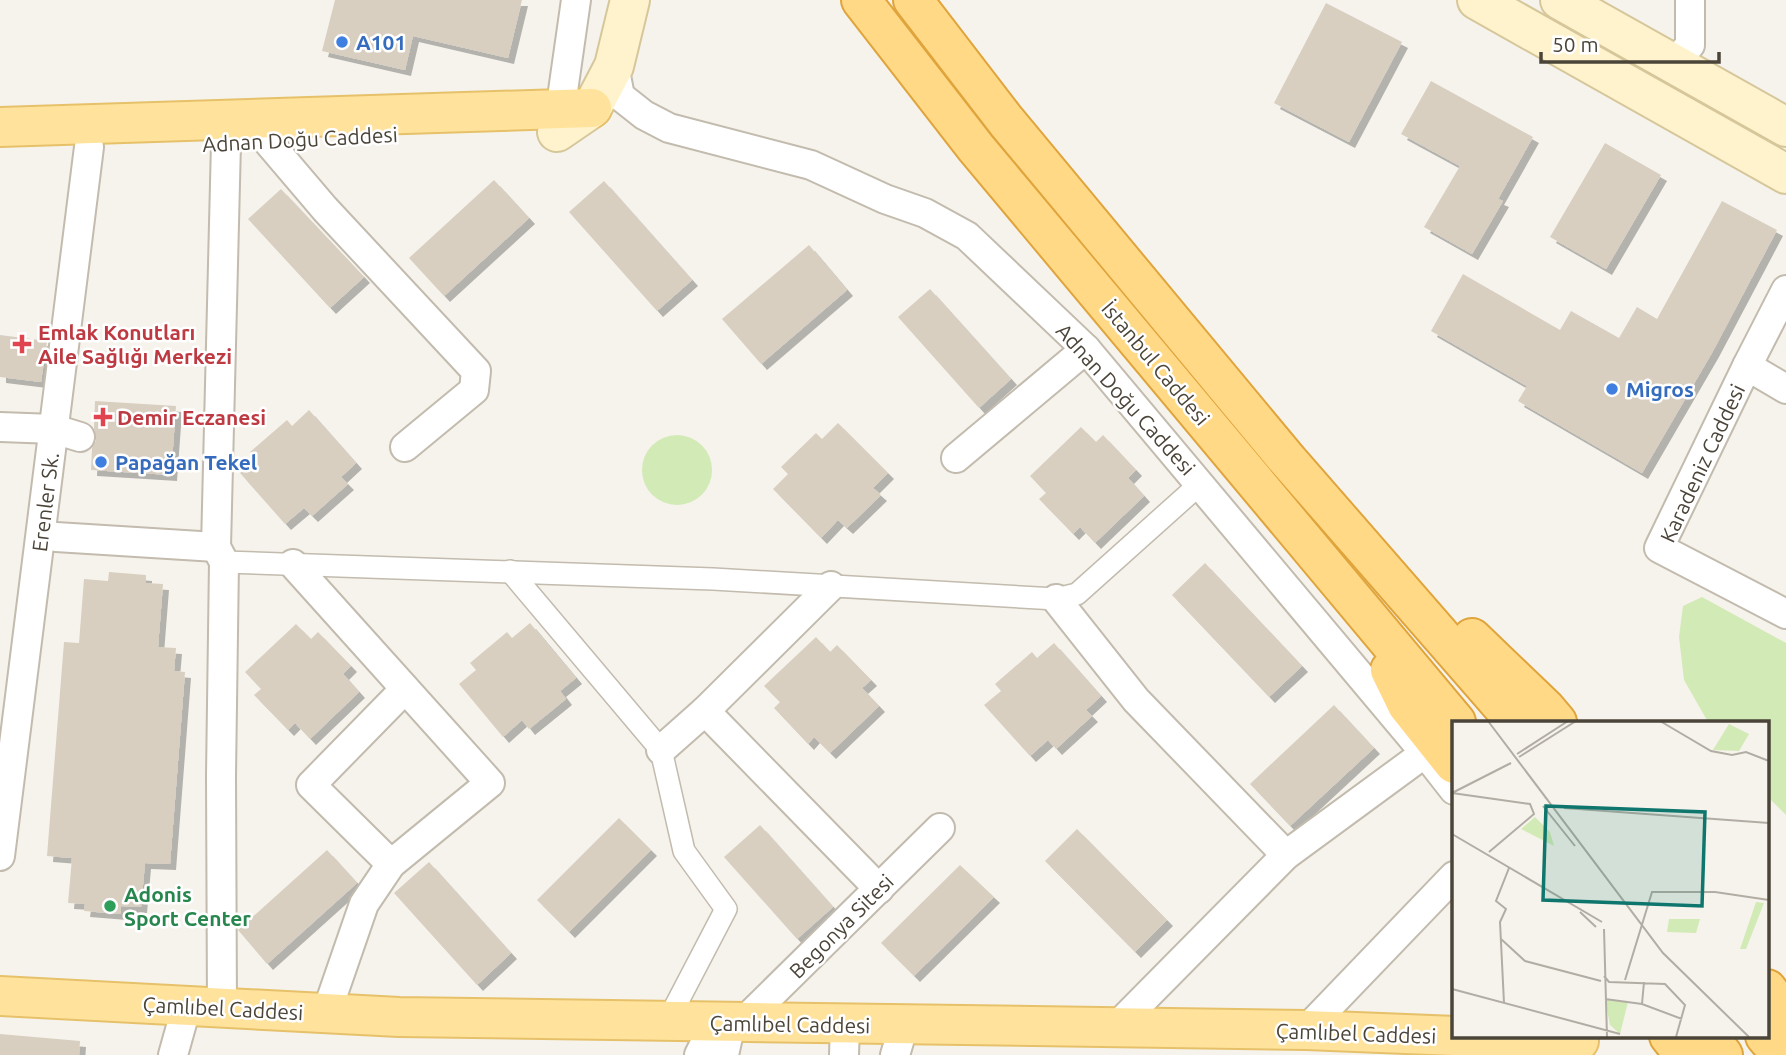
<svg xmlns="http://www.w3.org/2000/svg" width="1786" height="1055" font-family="Ubuntu,sans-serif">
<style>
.green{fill:#d2eab5}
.building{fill:#d8cfc1;filter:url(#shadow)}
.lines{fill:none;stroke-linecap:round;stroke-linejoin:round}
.pedestrian-casing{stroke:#c2bbae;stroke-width:24}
.minor-casing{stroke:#c2bbae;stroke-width:32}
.secondary-casing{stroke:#d6c79b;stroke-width:42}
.primary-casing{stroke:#e6c16a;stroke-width:42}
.trunk-casing{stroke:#e0a43c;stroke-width:42}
.pedestrian{stroke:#fff;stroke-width:21}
.minor{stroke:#fff;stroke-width:28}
.secondary{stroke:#fff3cd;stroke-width:38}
.primary{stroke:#ffe39c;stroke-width:38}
.trunk{stroke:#ffd985;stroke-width:38}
.shop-dot{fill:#3f7fe0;stroke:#fff;stroke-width:2.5}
.health-dot{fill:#e0444e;stroke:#fff;stroke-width:2.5}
.leisure-dot{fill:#2e9e5b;stroke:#fff;stroke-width:2.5}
.labels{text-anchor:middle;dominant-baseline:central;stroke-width:5;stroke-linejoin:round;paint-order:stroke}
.shop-label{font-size:21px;font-weight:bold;fill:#366cbe;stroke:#fff;text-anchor:start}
.street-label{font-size:21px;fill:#4b4439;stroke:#fff}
.health-label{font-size:21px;font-weight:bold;fill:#be3a42;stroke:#fff;text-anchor:start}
.leisure-label{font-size:21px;font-weight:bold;fill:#27864d;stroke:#fff;text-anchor:start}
.inset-road{fill:none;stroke:#b2ada4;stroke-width:2}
.view{fill:#0f766e;fill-opacity:0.15;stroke:#0f766e;stroke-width:3.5}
.inset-edge{fill:none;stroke:#4b4439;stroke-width:3.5}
</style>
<defs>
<filter id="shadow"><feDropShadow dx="6" dy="6" stdDeviation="0" flood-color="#0004"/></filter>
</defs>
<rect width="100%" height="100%" fill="#f6f3ec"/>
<g class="green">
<circle cx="677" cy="470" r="35"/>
<path d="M1702 597 1786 643V815L1767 796V722H1708L1684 680 1679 637 1683 606Z"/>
</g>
<g class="building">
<path d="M335 0H522L508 58 413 36 405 70 322 51Z"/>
<path d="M1326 3 1402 42 1349 142 1274 103Z"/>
<path d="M1431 81 1533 137 1498 199 1503 201 1472 254 1424 227 1460 166 1401 134Z"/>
<path d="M1605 143 1661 175 1606 269 1550 237Z"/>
<path d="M494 180 529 218 444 296 409 258Z"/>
<path d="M604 181 692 280 657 311 569 212Z"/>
<path d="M281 189 364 277 330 308 248 219Z"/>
<path d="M1722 201 1777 230 1713 351 1642 473 1518 401 1527 386 1431 331 1463 274 1560 330 1571 311 1619 338 1637 307 1657 319Z"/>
<path d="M809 245 847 290 761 364 722 319Z"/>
<path d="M930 289 1011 379 979 408 898 317Z"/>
<path d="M0 335 47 341 41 382 0 377Z"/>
<path d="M95 401 176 406 171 475 91 470 92 448 96 441 94 428Z"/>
<path d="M309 410 356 463 341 477 348 484 312 516 304 508 285 524 240 473 256 459 250 452 287 420 292 426Z"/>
<path d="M838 423 888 473 873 488 881 495 847 528 838 520 821 538 773 489 788 474 781 467 816 433 822 439Z"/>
<path d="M1081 427 1096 442 1103 435 1136 470 1128 478 1144 496 1095 543 1080 527 1073 534 1039 499 1046 493 1030 476Z"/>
<path d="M1205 563 1302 666 1269 697 1172 595Z"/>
<path d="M109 572 146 575V583L163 584 158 647 176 648 174 671 185 672 170 864 145 863 141 907 121 906V914L84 911 85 904 68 903 72 858 47 856 64 642 79 643 84 579 108 581Z"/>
<path d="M530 623 576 678 560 691 566 699 529 729 522 720 503 737 459 684 476 670 470 663 507 632 512 638Z"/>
<path d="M296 624 311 639 318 632 351 666 343 674 359 692 310 739 295 723 288 730 254 695 261 689 245 672Z"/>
<path d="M816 637 830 652 837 645 871 680 862 688 879 706 830 753 814 737 808 744 774 708 780 702 764 686Z"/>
<path d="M1054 643 1101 696 1086 710 1092 716 1056 749 1048 740 1030 756 984 705 1001 691 995 684 1032 652 1037 658Z"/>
<path d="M1334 705 1374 748 1290 826 1250 784Z"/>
<path d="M619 818 651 850 569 932 537 900Z"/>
<path d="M760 825 833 907 797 939 724 857Z"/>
<path d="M1077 829 1167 920 1135 952 1045 861Z"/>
<path d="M327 850 357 883 267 964 238 930Z"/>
<path d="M429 862 511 953 477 985 394 893Z"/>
<path d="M960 865 994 897 914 976 881 943Z"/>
<path d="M0 1034 80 1041 79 1055H0Z"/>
</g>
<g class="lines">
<defs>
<g id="pedestrian">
<path d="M224 562 713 579 1056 599 1077 594 1201 483"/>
<path d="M510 571 661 750 684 851 726 909 667 1022"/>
</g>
<g id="minor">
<path d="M1673 64 1690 45V0"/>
<path d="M614 66 620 96 644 115 669 128 811 165 885 199 925 213 967 236 1086 349 1425 753 1454 790"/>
<path d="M558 126 576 0"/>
<path d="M268 142 325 209 476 371 474 390 405 447"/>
<path d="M1786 290 1747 366 1659 548 1786 614"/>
<path d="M1747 366 1786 389"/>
<path d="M0 427 54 429 80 437"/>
<path d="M956 458 1086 349"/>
<path d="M56 537 216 547"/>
<path d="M293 564 490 783 391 864 364 904 326 1014"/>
<path d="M1056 599 1136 700 1286 855"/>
<path d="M705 711 879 889"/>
<path d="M661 750 705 711 831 586"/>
<path d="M0 856 89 147"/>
<path d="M391 864 311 785 405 689"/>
<path d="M222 1008 221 776 224 562 216 547 226 143"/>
<path d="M742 1023 940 828"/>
<path d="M1115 1028 1286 855 1425 753"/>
<path d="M1306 1030 1454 876"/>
<path d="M173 1055 187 1005"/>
<path d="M699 1055 715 1023"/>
<path d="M724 1055 731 1023"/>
<path d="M844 1055 845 1025"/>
<path d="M895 1055 904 1025"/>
</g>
<g id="secondary">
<path d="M1477 0 1786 174"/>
<path d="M1560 0 1786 127"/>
<path d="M557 132 592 108 614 66 630 0"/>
</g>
<g id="primary">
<path d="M0 127 592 108"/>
<path d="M0 996 399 1017 1306 1030 1579 1041"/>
</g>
<g id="trunk">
<path d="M861 0 976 148 1456 722"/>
<path d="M913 0 1006 121 1285 457 1516 722"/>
<path d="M1472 638 1546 709 1557 722"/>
<path d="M1390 670 1407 705 1454 764"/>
<path d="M1767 989 1786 1013"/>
<path d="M1669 1036 1684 1055"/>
<path d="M1708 1036 1723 1055"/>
<path d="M1765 1036 1781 1055"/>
</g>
</defs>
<use href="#pedestrian" class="pedestrian-casing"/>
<use href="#minor" class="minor-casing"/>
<use href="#secondary" class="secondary-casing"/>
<use href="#primary" class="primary-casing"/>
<use href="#trunk" class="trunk-casing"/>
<use href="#pedestrian" class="pedestrian"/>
<use href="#minor" class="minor"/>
<use href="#secondary" class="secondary"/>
<use href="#primary" class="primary"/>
<use href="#trunk" class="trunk"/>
</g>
<g class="shop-dot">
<circle cx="342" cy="42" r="7"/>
<circle cx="1612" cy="389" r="7"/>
<circle cx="101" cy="462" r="7"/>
</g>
<g class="health-dot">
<path d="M18.5 333.5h7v7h7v7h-7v7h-7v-7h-7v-7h7z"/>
<path d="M99.5 406.5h7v7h7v7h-7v7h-7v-7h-7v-7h7z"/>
</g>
<circle class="leisure-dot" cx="110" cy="906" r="7"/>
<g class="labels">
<g class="shop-label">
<text x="356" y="42">A101</text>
<text x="1626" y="389">Migros</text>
<text x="115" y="462">Papağan Tekel</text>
</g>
<g class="street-label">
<text transform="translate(300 139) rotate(-3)">Adnan Doğu Caddesi</text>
<text transform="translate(1156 363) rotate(50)">İstanbul Caddesi</text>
<text transform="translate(1126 399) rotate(48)">Adnan Doğu Caddesi</text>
<text transform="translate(1702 463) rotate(-65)">Karadeniz Caddesi</text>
<text transform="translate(45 502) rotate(-83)">Erenler Sk.</text>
<text transform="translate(841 926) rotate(-45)">Begonya Sitesi</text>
<text transform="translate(223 1008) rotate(3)">Çamlıbel Caddesi</text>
<text transform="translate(790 1024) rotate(1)">Çamlıbel Caddesi</text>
<text transform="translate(1356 1033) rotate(2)">Çamlıbel Caddesi</text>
</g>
<g class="health-label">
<text x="38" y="332">Emlak Konutları<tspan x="38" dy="24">Aile Sağlığı Merkezi</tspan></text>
<text x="117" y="417">Demir Eczanesi</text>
</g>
<g class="leisure-label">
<text x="124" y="894">Adonis<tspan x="124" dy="24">Sport Center</tspan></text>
</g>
</g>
<g transform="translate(1452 721)">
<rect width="317" height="317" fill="#f6f3ec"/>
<path d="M277 3 297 13 287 30 261 29ZM83 96 98 111 102 125 69 108ZM304 181 312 182 294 228H288ZM217 198H248L244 212 215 211ZM153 278 176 281 168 313 158 304Z" fill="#d2eab5"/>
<path class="inset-road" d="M36 0 211 232 297 316M208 0 259 30 280 34 294 31 317 40M65 33 116 0M67 36 124 0M0 72 78 83 82 93 37 131M0 72 59 42M91 85 123 125M112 87 317 102M0 113 150 201M128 191 144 206M152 208 155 316M49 218 73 240 149 260M152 255 157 261 213 263 233 284 224 316M173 259 200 171H263L317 179M0 268 168 313M153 278 190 283 230 298M52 282 48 201 54 188 44 180 57 147M190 283 192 261"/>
<path class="view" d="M94 85 253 91 250 185 91 179Z"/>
<rect width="317" height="317" class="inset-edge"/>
</g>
<path d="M1541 52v10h178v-10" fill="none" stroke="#4b4439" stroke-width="3.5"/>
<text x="1552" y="52" font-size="21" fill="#4b4439" stroke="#ffffff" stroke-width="5" paint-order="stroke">50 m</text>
</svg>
